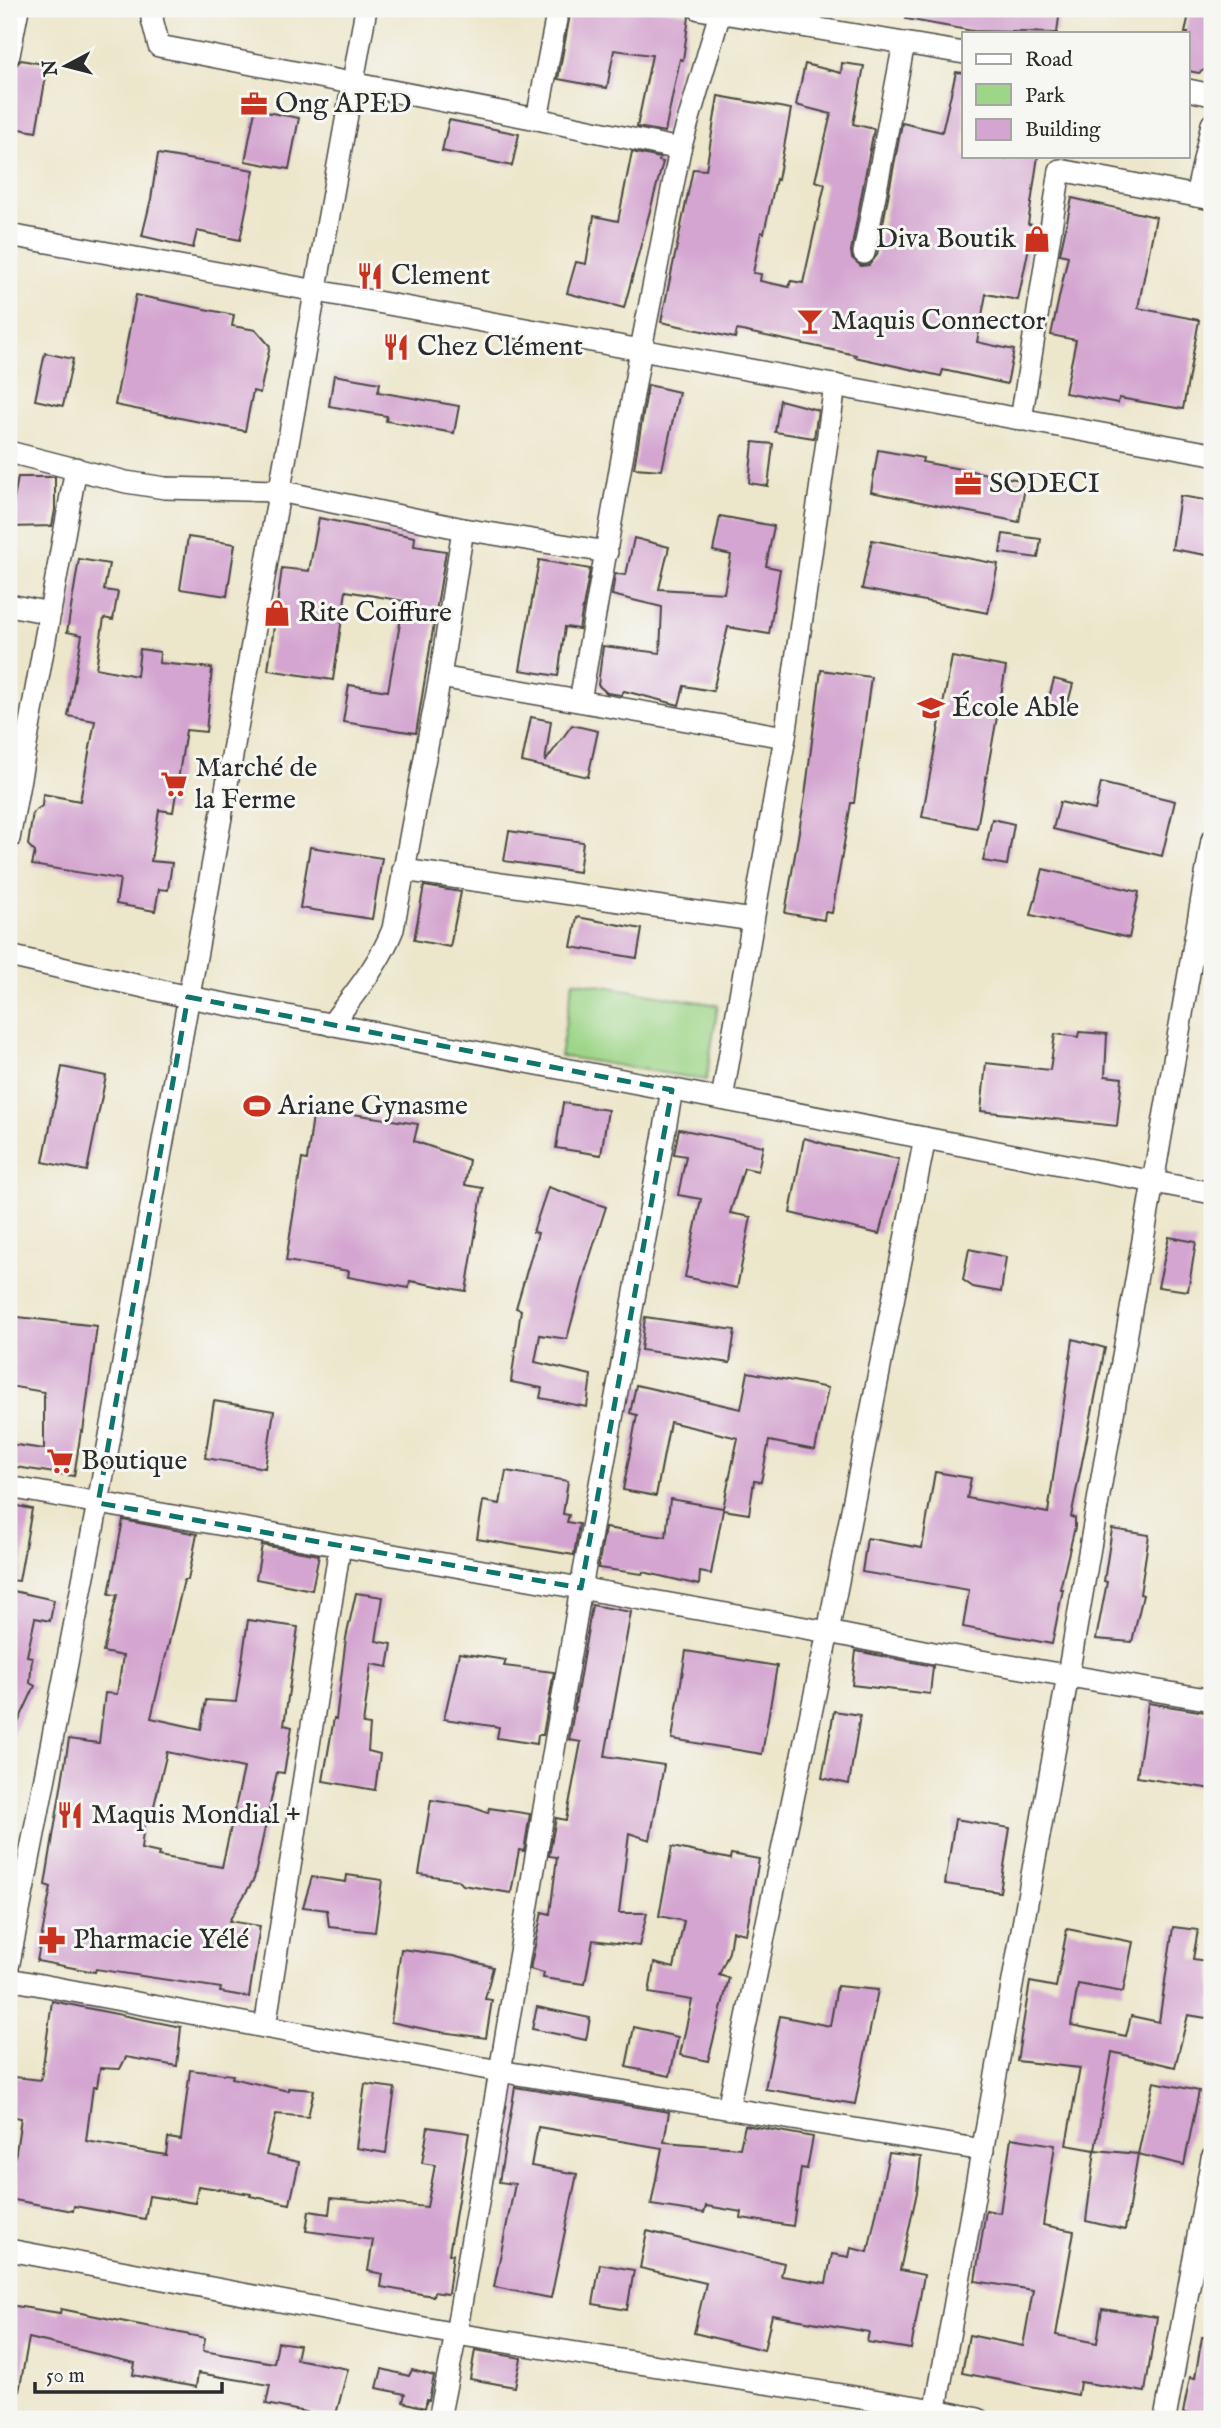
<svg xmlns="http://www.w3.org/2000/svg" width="1221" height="2428" font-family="'IM FELL English',serif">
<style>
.green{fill:#9ed689;stroke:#64805a;stroke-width:2}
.building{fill:#d4a5d0;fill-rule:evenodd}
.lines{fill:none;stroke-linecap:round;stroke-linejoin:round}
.street-casing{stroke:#484743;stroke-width:24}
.street{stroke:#fff;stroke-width:21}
.marked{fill:none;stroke:#0f766e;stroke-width:5;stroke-dasharray:14 9;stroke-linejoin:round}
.labels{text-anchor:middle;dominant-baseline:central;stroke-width:6;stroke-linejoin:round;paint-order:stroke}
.poi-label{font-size:28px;fill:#2b2b2b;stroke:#f6f6f2;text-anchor:start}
</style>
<rect width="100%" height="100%" fill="#f6f6f2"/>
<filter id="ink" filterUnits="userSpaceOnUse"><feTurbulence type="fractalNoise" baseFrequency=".0143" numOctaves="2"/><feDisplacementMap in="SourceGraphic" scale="14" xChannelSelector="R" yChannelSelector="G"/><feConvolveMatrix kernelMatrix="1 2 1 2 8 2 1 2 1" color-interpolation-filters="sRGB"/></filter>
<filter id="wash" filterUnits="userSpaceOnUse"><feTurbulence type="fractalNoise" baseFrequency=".00686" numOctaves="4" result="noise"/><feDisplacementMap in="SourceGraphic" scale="28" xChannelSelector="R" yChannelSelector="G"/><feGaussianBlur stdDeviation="1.57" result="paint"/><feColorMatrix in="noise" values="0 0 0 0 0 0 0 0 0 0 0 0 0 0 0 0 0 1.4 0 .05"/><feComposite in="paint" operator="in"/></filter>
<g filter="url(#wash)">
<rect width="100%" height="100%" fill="#ece6ca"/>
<path class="green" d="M573 981 718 1005 706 1080 560 1056Z"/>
<g id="blocks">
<g class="building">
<path d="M571 9H661L687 13 689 17 683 60 680 59 665 132 637 127 652 55 614 50 607 88 558 79Z"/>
<path d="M907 9H1060L1057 33 973 31 906 19Z"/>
<path d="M1190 9H1212V65L1199 73 1188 71V33H1185Z"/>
<path d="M21 60 48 65 36 132 9 127V102L15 66Z"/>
<path d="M842 63 864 66 853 124 874 129 851 251 852 258 861 266 869 265 877 255 902 123 942 132 956 72 964 73V156L1006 159V156H1038L1028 224 1038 226 1035 248 1029 247 1018 300 986 294 977 342 1014 350 1007 384 943 370 941 376 855 357 856 355 737 330 735 338 661 322 693 169 706 170 718 96 791 109 778 180 776 179 764 233 761 232 753 273 761 274 760 281 789 287 791 281 803 283 825 184 815 181 831 114 796 105 805 64 841 73Z"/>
<path d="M255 110 299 118 289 169 245 161Z"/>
<path d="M449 120 519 134 512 166 442 151Z"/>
<path d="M632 152 660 158 659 161 663 162 624 308 567 293 576 262 586 264 594 216 618 221Z"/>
<path d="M158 154 254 170 240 240 197 231 193 248 142 236 151 199Z"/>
<path d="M1072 198 1156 217 1138 308 1199 320 1183 409 1119 398 1118 403 1065 393 1076 340 1051 335 1068 256 1060 254Z"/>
<path d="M136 295 234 315 232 326 256 330 270 346 260 393 253 391 245 431 115 405Z"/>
<path d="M45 353 73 359 63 406 35 400Z"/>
<path d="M334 375 380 383 378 392 459 406 454 433 386 421 387 416 329 406Z"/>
<path d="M648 385 679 392 662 470 634 468Z"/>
<path d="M780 400 818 410 814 438 775 432Z"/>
<path d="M753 442 773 444 768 486 749 483Z"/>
<path d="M878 450 923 458 922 462 1026 481 1019 522 871 492Z"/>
<path d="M18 477H55V510L52 526 9 527Z"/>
<path d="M1180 496 1212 501V556L1172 549Z"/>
<path d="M720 516 774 526 766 566 780 569 769 634 728 627 713 691 684 686 679 705 624 691 621 695 607 693 598 685 603 646 660 653 662 607 612 595 615 574 626 575 634 538 669 547 659 589 724 593 731 555 713 551Z"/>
<path d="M319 518 415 537 414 546 446 551 416 733 343 722 349 685 388 691 404 601 346 591 333 680 268 670 282 568 309 571Z"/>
<path d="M1003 534 1041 539 1038 558 1000 553Z"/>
<path d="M188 537 235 544 227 596 180 589Z"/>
<path d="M872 540 998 564 988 613 862 589Z"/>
<path d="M79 559 109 564 104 590 118 592 113 620 104 618 96 668 137 676 140 649 160 652 159 663 212 668 206 732 186 730 173 812 159 810 151 861 172 863 168 890 159 889 155 911 116 904 120 879 32 865 35 852 28 845 33 812 42 806 43 794 80 801 95 721 68 716 82 635 67 632Z"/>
<path d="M539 560 590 569 579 629 565 627 558 676 520 670Z"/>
<path d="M952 657 1006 667 977 828 922 817Z"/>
<path d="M821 670 871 677 854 803H851L832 913 825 912 824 920 785 913 805 796Z"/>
<path d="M1054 679 1073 684 1066 710 1047 705Z"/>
<path d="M531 717 551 721 545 762 572 725 598 731 588 777 522 762Z"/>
<path d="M1101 783 1175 801 1162 856 1053 829 1060 802 1095 810Z"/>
<path d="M992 819 1014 824 1007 865 983 861Z"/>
<path d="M509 831 583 842 579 872 504 861Z"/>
<path d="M310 847 382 858 372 919 300 908Z"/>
<path d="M1043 869 1139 892 1129 938 1031 915Z"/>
<path d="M424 886 461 892 450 947 414 940Z"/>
<path d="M577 917 642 929 637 958 571 947Z"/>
<path d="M1079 1032 1107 1034 1105 1076 1122 1078 1117 1126 981 1111 986 1063 1050 1070 1055 1034 1078 1037Z"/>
<path d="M62 1067 106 1076 87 1171 43 1162Z"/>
<path d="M563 1103 608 1110 601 1155 556 1148Z"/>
<path d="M314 1108 418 1124 414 1141 469 1160 465 1185 483 1188 466 1291 410 1281 409 1288 348 1277 349 1271 286 1261 302 1159 307 1160Z"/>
<path d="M679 1129 763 1146 758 1171 744 1168 730 1213 751 1217 737 1288 685 1277 701 1199 678 1195 686 1156 674 1154Z"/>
<path d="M804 1138 832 1146 899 1159 879 1234 790 1213Z"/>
<path d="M548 1187 606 1207 586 1269 567 1339 540 1335 535 1362 591 1375 587 1407 540 1398 542 1388 511 1382 521 1310 516 1308 538 1233 533 1232Z"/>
<path d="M1169 1237 1196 1242 1188 1291 1158 1287Z"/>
<path d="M969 1249 1006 1257 1001 1292 973 1287 963 1280Z"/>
<path d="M9 1316 97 1326 83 1432 81 1431 74 1476 9 1466V1444L44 1449V1392L9 1386Z"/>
<path d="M645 1317 735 1330 730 1363 641 1350Z"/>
<path d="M1073 1339 1105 1348 1071 1517 1075 1518V1527L1060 1589H1063L1052 1644 963 1627 969 1590 862 1572 867 1538 922 1548 935 1472 971 1478 967 1498 1048 1513Z"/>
<path d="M748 1372 828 1388 815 1450 769 1441 761 1482 754 1481 749 1514 723 1510 711 1574 700 1572 699 1585 643 1572 642 1574 598 1568 605 1528 666 1537 670 1499 723 1508 738 1438 670 1422 656 1496 623 1490 637 1415 630 1413 636 1385 741 1409Z"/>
<path d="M214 1401 274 1411 265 1468 205 1458Z"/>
<path d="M506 1471 568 1481 563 1514 569 1515 567 1522 579 1524 574 1555 477 1539 483 1501 500 1504Z"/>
<path d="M9 1504 32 1509 19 1581 9 1580Z"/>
<path d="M123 1520 197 1534 188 1580H184L151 1718 201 1729 206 1700 236 1702 248 1620 298 1627 284 1725 292 1727 284 1773 277 1772 254 1879 229 1921 260 1926 249 1997 220 1992 221 1988 96 1969 95 1972 37 1961 51 1887 45 1885 69 1739 99 1743 105 1693 117 1694 123 1656 103 1652 117 1595 109 1594ZM167 1752 244 1768 222 1867 158 1856 159 1853 141 1849 146 1808 153 1810Z"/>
<path d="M1112 1529 1149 1535 1140 1594 1143 1595 1132 1642 1096 1639 1107 1582 1104 1581Z"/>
<path d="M262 1545 319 1555 312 1590 256 1579Z"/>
<path d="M9 1590 54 1600 50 1621 35 1618 27 1656 32 1657 30 1683 35 1686 9 1742Z"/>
<path d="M356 1593 383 1597 376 1641 392 1644 388 1667 371 1664 363 1724 370 1725 368 1751 380 1754 375 1790 323 1781 334 1718 336 1719 346 1638Z"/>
<path d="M592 1605 631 1612 605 1756 664 1765 650 1840 629 1833 619 1913H647L639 1946 593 1940 585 1984 543 1978 544 1973 530 1969 542 1912 550 1914 557 1857 549 1856 556 1818 566 1820 581 1742 569 1740Z"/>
<path d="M686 1651 777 1666 762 1754 672 1739Z"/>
<path d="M856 1651 933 1666 930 1694 852 1685Z"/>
<path d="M459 1653 506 1660 504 1666 554 1672 543 1735H538L537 1744 497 1738 499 1727 444 1719Z"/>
<path d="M1148 1703 1212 1713V1789L1137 1777Z"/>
<path d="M834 1711 860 1715 849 1784 822 1778Z"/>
<path d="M431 1800 469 1806 488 1813 489 1808 530 1814 524 1851 519 1850 511 1893 463 1885 458 1880 419 1874Z"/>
<path d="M955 1819 1010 1828 1000 1892 945 1884Z"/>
<path d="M672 1847 730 1859 731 1854 759 1859 746 1934 732 1931 729 1952 719 1975 729 1978 708 2061 680 2055 692 2000 649 1993 654 1963 674 1968 684 1921 659 1916Z"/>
<path d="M347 1875 382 1880 375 1932 329 1927 327 1910 303 1907 312 1877 346 1882Z"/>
<path d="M1173 1927 1198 1930 1193 1959 1212 1962V2019L1188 2015 1175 2067 1112 2052 1095 2150 1066 2145 1080 2068 1017 2061 1030 1982 1056 1987 1067 1929 1133 1942 1123 1992 1078 1984 1071 2025 1126 2036 1131 2016 1159 2022Z"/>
<path d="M401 1949 453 1956 493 1967 485 1999 492 2000 486 2038 434 2031 391 2022Z"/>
<path d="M837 1986 878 1990 855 2104 765 2089 780 2016 830 2026Z"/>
<path d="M52 2001 181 2027 177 2066 126 2057 120 2069 100 2068 97 2087H93L86 2141 166 2155 168 2138 181 2140 190 2070 233 2075 232 2078 288 2091V2088L314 2090 308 2117 276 2114 266 2155 299 2162 290 2204 250 2196 251 2194 198 2186 195 2203 149 2196 145 2219 74 2206 73 2211 9 2199 21 2118 10 2116 15 2077 41 2080Z"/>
<path d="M537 2007 590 2018 586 2040 532 2029Z"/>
<path d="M634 2027 678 2037 670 2076 626 2067Z"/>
<path d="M1154 2082 1199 2091 1184 2165 1138 2154Z"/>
<path d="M365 2084 395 2088 386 2153 356 2148Z"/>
<path d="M515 2087 669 2112 664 2142 740 2148 745 2125 813 2137 807 2169 801 2168 793 2226 741 2218 742 2212 706 2206 704 2213 651 2205 662 2148 538 2127 531 2166 577 2174 551 2298 494 2287 515 2184 499 2182Z"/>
<path d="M428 2127 469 2133 449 2254H453L448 2294 434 2292 433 2296 381 2287 383 2274 368 2271 373 2240 306 2231 309 2211 329 2214 331 2198 427 2207 435 2165 422 2163Z"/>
<path d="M1011 2138 1055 2145 1043 2225 1074 2231 1056 2335 1097 2343 1102 2309 1157 2317 1145 2392 1080 2382 1078 2395 962 2373 969 2335 1023 2346 1033 2290 975 2281 986 2210 1000 2213Z"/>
<path d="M1095 2150 1138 2154 1125 2230 1086 2221Z"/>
<path d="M889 2153 921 2157 917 2192 900 2270 924 2275 911 2349 867 2342 869 2332 772 2315 764 2350 694 2333 706 2283 640 2268 647 2231 784 2263 781 2276 826 2283 832 2254 849 2257 851 2248 868 2252Z"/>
<path d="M600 2264 634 2270 627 2310 593 2304Z"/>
<path d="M9 2305 60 2313 61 2309 205 2338 203 2351 274 2363 278 2342 299 2345 296 2359 348 2369 335 2418 266 2404 270 2385 198 2373 196 2387 133 2375 135 2363 29 2338 19 2392 9 2391Z"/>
<path d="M1202 2337 1212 2338V2418L1183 2413 1190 2377 1195 2378Z"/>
<path d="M475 2350 521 2358 515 2387 470 2379Z"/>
<path d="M382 2369 409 2376 412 2370 434 2376 429 2400 427 2399 425 2408 403 2402 405 2394 377 2388Z"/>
</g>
</g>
</g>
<g filter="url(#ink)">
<use href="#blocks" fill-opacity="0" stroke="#484743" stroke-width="2"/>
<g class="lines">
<defs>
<g id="street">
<path d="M154 9 152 19 159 46 537 119 680 149"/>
<path d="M699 9 964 53"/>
<path d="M9 55 18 9"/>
<path d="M1188 90 1212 95"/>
<path d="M537 119 558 9"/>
<path d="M1196 196 1212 124"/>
<path d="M9 235 1212 454"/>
<path d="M864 253 904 43"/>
<path d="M1021 420 1060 170 1212 199"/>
<path d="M9 452 126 482 165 488 279 491 463 529 607 552"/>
<path d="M9 605 50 613"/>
<path d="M440 677 785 737"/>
<path d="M580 701 641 349 680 149 720 13"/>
<path d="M9 839 76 468"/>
<path d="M403 870 753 920"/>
<path d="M9 956 188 997 1212 1193"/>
<path d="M331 1025C354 994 379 965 393 929L440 677 463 529"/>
<path d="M722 1099 785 737 835 385"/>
<path d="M9 1487 828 1632 934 1653 1212 1700"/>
<path d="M9 1963 98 1503 366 9"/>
<path d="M9 1979 499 2071 983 2150"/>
<path d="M265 2027 340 1546"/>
<path d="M728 2108 828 1632 925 1138"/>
<path d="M9 2250 456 2334 936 2410 978 2419"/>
<path d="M439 2419 456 2334 581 1588 672 1090"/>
<path d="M934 2419 1068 1675 1212 840"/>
<path d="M1165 2419 1212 2158"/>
</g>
</defs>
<use href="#street" class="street-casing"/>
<use href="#street" class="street"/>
</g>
</g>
<path class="marked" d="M188 997 672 1090 581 1588 98 1503Z"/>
<defs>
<symbol id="office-bare" viewBox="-9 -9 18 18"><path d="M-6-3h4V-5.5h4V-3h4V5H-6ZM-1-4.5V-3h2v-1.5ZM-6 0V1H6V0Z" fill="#c8321e" stroke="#f6f6f2" stroke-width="2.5" paint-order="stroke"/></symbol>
<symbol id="shop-bare" viewBox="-9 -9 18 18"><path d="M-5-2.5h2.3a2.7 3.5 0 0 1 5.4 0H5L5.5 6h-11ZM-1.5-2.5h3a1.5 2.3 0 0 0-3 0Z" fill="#c8321e" stroke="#f6f6f2" stroke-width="2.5" paint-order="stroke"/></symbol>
<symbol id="restaurant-bare" viewBox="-9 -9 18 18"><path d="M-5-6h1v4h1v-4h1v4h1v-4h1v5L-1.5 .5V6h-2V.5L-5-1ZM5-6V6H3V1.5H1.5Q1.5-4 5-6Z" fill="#c8321e" stroke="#f6f6f2" stroke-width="2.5" paint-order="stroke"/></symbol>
<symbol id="bar-bare" viewBox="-9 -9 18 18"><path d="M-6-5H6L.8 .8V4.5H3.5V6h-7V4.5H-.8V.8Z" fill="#c8321e" stroke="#f6f6f2" stroke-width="2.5" paint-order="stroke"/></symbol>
<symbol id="school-bare" viewBox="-9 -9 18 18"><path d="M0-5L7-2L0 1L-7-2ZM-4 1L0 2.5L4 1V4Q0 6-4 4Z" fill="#c8321e" stroke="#f6f6f2" stroke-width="2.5" paint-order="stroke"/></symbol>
<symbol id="supermarket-bare" viewBox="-9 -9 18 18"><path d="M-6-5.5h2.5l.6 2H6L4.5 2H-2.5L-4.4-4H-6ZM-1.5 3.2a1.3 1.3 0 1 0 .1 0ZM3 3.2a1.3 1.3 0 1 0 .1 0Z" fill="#c8321e" stroke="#f6f6f2" stroke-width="2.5" paint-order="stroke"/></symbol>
<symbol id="stadium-bare" viewBox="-9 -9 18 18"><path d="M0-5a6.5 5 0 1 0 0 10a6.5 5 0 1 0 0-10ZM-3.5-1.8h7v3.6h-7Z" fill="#c8321e" stroke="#f6f6f2" stroke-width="2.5" paint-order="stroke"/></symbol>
<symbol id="pharmacy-bare" viewBox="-9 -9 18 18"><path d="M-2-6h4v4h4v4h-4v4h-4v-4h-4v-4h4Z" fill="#c8321e" stroke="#f6f6f2" stroke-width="2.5" paint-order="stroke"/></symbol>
</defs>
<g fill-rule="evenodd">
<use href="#office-bare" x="235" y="85" width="38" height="38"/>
<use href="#shop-bare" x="1018" y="220" width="38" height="38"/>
<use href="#restaurant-bare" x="351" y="257" width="38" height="38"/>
<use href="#bar-bare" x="791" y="302" width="38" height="38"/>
<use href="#restaurant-bare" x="377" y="328" width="38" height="38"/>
<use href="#office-bare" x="949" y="465" width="38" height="38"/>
<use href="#shop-bare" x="258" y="594" width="38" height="38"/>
<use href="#school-bare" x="912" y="689" width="38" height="38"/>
<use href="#supermarket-bare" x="155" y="765" width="38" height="38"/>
<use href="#stadium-bare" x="238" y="1087" width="38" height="38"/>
<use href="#supermarket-bare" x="41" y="1442" width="38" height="38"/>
<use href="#restaurant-bare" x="51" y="1796" width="38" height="38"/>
<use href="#pharmacy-bare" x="33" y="1921" width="38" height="38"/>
</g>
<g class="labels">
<g class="poi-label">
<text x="275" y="104">Ong APED</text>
<text x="1016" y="239" text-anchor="end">Diva Boutik</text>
<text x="391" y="276">Clement</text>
<text x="831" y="321">Maquis Connector</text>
<text x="417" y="347">Chez Clément</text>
<text x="989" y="484">SODECI</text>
<text x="298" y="613">Rite Coiffure</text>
<text x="952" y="708">École Able</text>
<text x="195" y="768">Marché de<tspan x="195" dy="32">la Ferme</tspan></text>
<text x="278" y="1106">Ariane Gynasme</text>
<text x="81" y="1461">Boutique</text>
<text x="91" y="1815">Maquis Mondial +</text>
<text x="73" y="1940">Pharmacie Yélé</text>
</g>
</g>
<rect width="1221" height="2428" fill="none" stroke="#f6f6f2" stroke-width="35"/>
<rect x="962" y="32" width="228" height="126" fill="#f6f6f2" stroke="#a5a5a2" stroke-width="2"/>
<rect x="976" y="54" width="35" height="10" fill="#ffffff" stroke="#a5a5a2" stroke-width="2"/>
<text x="1025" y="66" font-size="21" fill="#2b2b2b">Road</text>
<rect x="976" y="84" width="35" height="21" fill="#9ed689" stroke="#a5a5a2" stroke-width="2"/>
<text x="1025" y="102" font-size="21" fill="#2b2b2b">Park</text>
<rect x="976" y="119" width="35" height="21" fill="#d4a5d0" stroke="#a5a5a2" stroke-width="2"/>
<text x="1025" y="136" font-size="21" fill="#2b2b2b">Building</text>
<g transform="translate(66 66) rotate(263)" stroke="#f6f6f2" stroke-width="5" paint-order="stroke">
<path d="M0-5L12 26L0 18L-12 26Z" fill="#2b2b2b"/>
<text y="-10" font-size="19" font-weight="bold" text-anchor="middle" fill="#2b2b2b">N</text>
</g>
<path d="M35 2382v10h187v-10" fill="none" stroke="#2b2b2b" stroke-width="3.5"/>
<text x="46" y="2382" font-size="21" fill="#2b2b2b" stroke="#f6f6f2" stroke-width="5" paint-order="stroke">50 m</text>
</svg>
